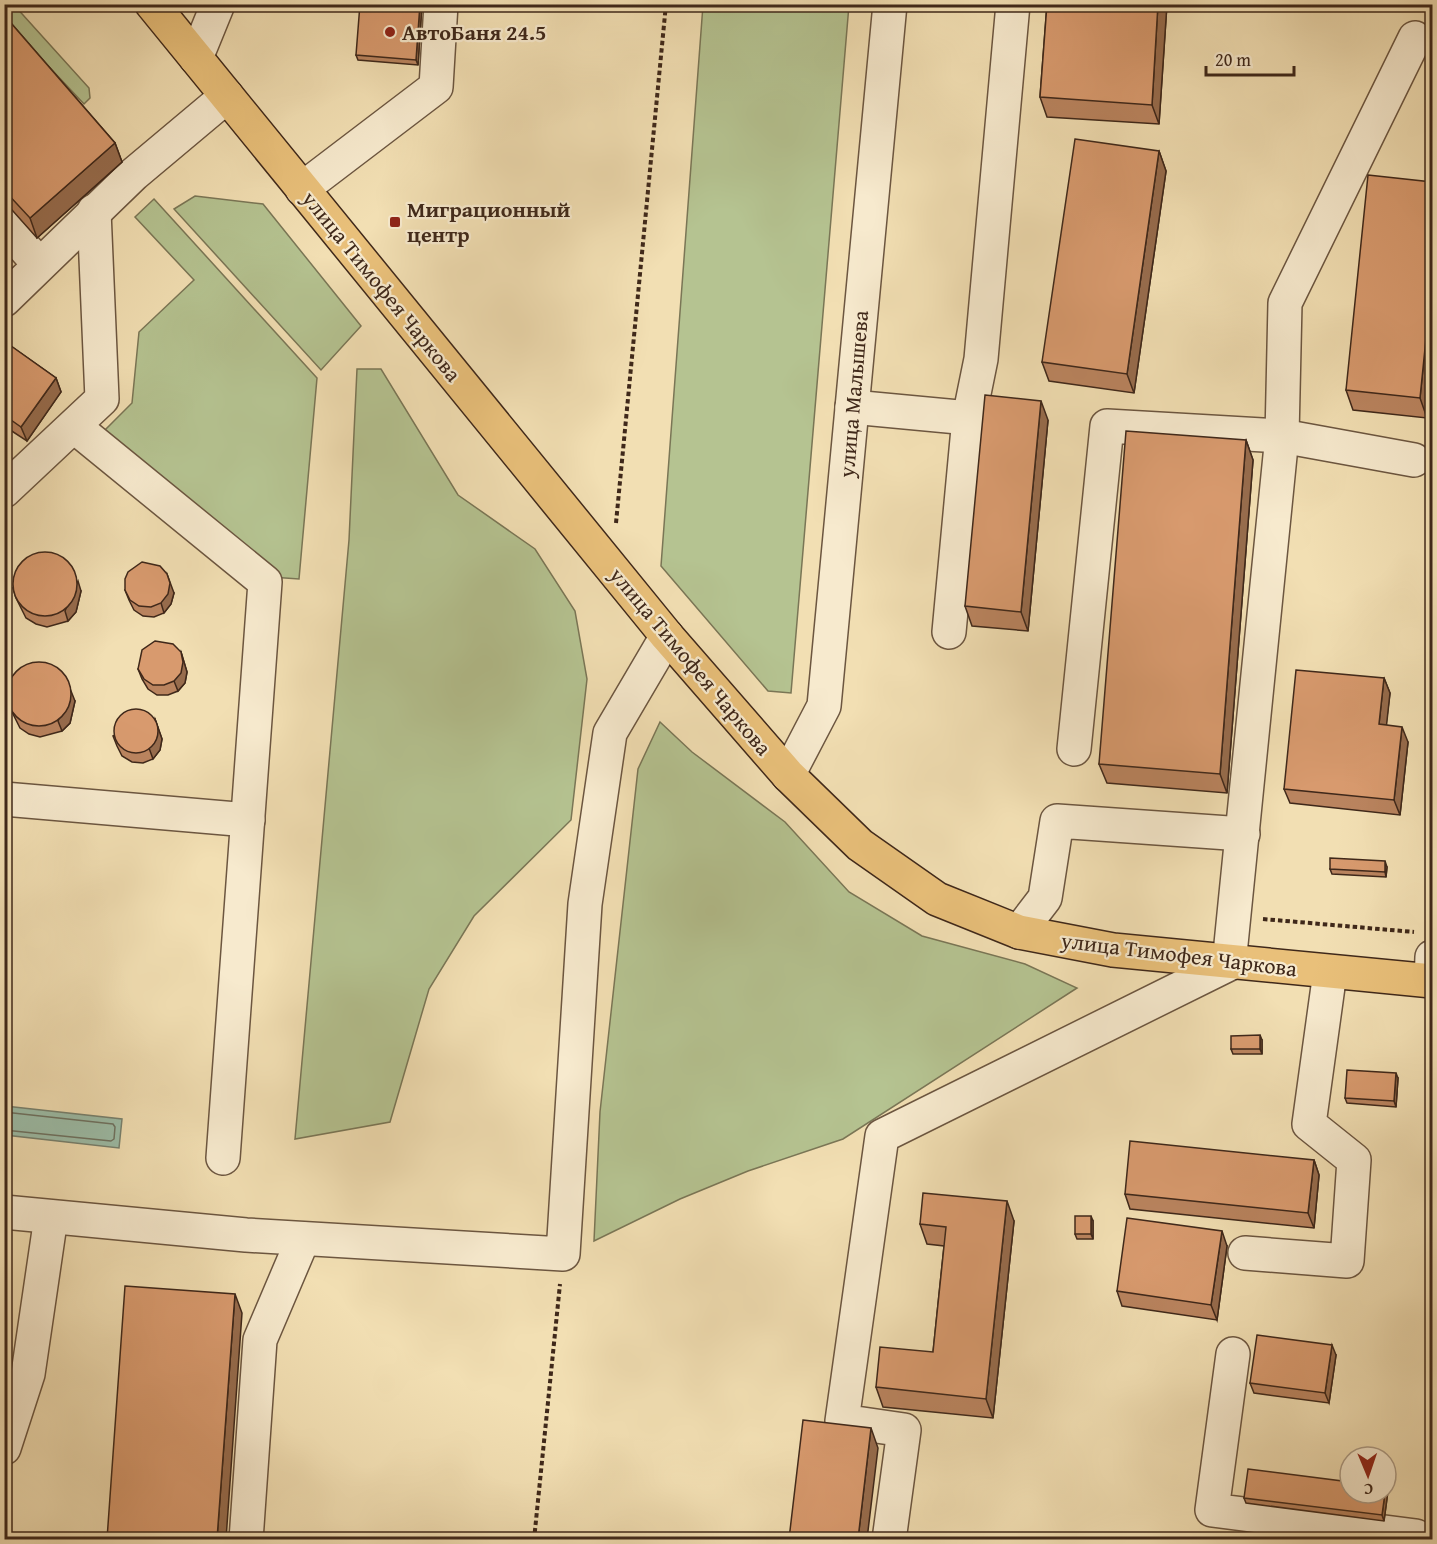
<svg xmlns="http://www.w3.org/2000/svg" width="1437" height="1544" font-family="'Gentium Book Plus',serif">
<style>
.green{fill:#b5c391;stroke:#7a7656;stroke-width:1.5}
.water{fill:#9cbda8;stroke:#77816f;stroke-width:1.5}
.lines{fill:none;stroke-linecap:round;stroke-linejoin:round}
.shore{stroke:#6e7261;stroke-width:1.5}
.minor-casing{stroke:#6c5640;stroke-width:36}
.major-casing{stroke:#3f281a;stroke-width:36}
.path{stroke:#3f281a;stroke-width:4;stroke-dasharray:4.5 3;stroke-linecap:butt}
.minor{stroke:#f7eace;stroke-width:33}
.major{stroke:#e9c07a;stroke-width:33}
.wall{fill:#ba845f;stroke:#3f281a;stroke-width:1.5}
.shaded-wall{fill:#976c4d;stroke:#3f281a;stroke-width:1.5}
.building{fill:#d89a6e;stroke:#3f281a;stroke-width:1.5}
.poi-dot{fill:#8f2418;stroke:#f7eace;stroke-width:2}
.labels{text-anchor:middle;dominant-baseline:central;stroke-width:4.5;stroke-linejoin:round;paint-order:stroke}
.poi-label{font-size:22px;font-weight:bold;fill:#3f281a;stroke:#f7eace;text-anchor:start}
.street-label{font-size:22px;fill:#3f281a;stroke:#f7eace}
</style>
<rect width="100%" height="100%" fill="#f2dfb3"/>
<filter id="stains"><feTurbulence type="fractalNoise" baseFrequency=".00333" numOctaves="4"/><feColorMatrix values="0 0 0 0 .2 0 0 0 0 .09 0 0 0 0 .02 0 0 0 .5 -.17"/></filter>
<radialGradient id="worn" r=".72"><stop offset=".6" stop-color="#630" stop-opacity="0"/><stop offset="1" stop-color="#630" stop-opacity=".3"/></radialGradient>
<g class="green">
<path d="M5 5H14L89 88 90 98 84 104 5 20Z"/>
<path d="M703 5H849L791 693 768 691 661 566Z"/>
<path d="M195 196 263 204 361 326 321 370 174 209Z"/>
<path d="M154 199 317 378 299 579 271 577 104 431 132 403 139 332 194 280 135 217Z"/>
<path d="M357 369H381L458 495 535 549 575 611 587 679 571 820 474 916 429 989 390 1122 295 1139 349 540Z"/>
<path d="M660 722 692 752 785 822 849 892 922 936 1025 964 1077 988 843 1139 748 1171 680 1199 594 1241 600 1112 638 769Z"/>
</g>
<path class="water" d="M5 1106 122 1119 119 1148 5 1135Z"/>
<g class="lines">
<path class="shore" d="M4 1112 113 1124 115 1127 114 1139 111 1141 4 1130"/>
<defs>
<g id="minor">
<path d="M196 58 218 4"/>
<path d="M302 189 436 87 441 4"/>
<path d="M4 225 39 264"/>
<path d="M4 300 134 174 227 96"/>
<path d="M852 407 969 418 981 359 1013 4"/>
<path d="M75 427 265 582 223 1158"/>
<path d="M4 491 102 399 94 211"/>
<path d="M949 632 969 418"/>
<path d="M1074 749 1107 426 1282 436 1414 460"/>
<path d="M788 775 824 706 890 4"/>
<path d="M4 799 248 820"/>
<path d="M1019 932 1045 898 1057 821 1243 834"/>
<path d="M1431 981 1432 957"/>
<path d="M4 1212 246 1235 563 1254 585 904 610 733 667 636"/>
<path d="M1245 1253 1347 1261 1354 1160 1309 1124 1330 972"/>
<path d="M1233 1354 1212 1510 1416 1536V1540"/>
<path d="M4 1448 28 1374 51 1217"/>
<path d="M246 1540 260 1340 303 1239"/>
<path d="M889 1540 904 1430 842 1421 882 1136 1229 964 1282 436 1285 303 1415 38"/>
</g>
<path id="major" d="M152 4 667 636 788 775 860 845 937 899 1019 932 1113 950 1432 981"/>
</defs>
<use href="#minor" class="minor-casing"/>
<use href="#major" class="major-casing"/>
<g class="path">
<path d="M616 523 666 4"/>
<path d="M1263 919 1414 932"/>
<path d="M534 1540 560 1284"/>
</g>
<use href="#minor" class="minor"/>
<use href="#major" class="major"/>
</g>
<g class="wall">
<path d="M422 4 418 65 358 60 356 55Z"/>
<path d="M1047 4H1167L1159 124 1047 117 1040 97Z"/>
<path d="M4 15 115 143 122 162 37 238 4 201Z"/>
<path d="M1159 151 1166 171 1134 393 1049 381 1042 362Z"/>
<path d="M1432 182V365L1427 418 1353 410 1346 390Z"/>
<path d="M4 341 56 378 61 392 27 441 4 426Z"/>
<path d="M1048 420 1028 631 972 626 965 606Z"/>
<path d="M1246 440 1253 460 1227 793 1107 783 1099 764Z"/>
<path d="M13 588 81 591 76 612 68 621 47 627 36 624 26 618 16 598Z"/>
<path d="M125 590 174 593 171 604 164 613 154 617 143 616 134 610 129 600Z"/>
<path d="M181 652 187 672 185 683 178 691 168 695H157L148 689 142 679 138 669Z"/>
<path d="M1384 678 1390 693 1386 725 1408 742 1400 815 1290 803 1284 789Z"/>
<path d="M6 698 75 701 70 723 62 731 40 737 29 734 20 728 10 708Z"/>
<path d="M155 719 162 739 160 750 153 759 143 763 132 762 122 756 117 746 113 736Z"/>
<path d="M1387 867 1386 877 1332 874 1330 869Z"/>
<path d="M1262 1040V1054H1233L1231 1049Z"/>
<path d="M1398 1078 1396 1107 1347 1103 1345 1098Z"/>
<path d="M1314 1160 1319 1175 1314 1228 1130 1209 1125 1194Z"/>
<path d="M1014 1221 993 1418 883 1407 876 1387 933 1352 944 1246 927 1244 920 1224Z"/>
<path d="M1093 1221V1239H1077L1075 1234Z"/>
<path d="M1227 1246 1217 1320 1122 1306 1117 1291Z"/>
<path d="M1336 1355 1329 1403 1254 1393 1250 1383Z"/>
<path d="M1388 1491 1384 1521 1246 1503 1244 1498Z"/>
</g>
<g class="shaded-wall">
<path d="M420 4H422L418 65 416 60Z"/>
<path d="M1158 4H1167L1159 124 1152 105Z"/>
<path d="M115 143 122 162 37 238 30 218Z"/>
<path d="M1159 151 1166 171 1134 393 1127 374Z"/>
<path d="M1432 279V365L1427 418 1420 398Z"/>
<path d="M56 378 61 392 27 441 21 427Z"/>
<path d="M1041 401 1048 420 1028 631 1021 612Z"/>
<path d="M1246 440 1253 460 1227 793 1220 774Z"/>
<path d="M167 574 174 593 171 604 164 613 161 603Z"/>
<path d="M78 581 81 591 76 612 68 621 65 611Z"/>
<path d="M181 652 187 672 185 683 178 691 174 681Z"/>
<path d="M1384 678 1390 693 1385 739 1379 724Z"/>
<path d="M71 691 75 701 70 723 62 731 58 721Z"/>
<path d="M155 719 162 739 160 750 153 759 149 748Z"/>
<path d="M1402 727 1408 742 1400 815 1394 800Z"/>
<path d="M1385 861 1387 867 1386 877 1385 872Z"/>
<path d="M1260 1035 1262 1040V1054L1260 1049Z"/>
<path d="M1396 1073 1398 1078 1396 1107 1394 1101Z"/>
<path d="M1314 1160 1319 1175 1314 1228 1308 1213Z"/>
<path d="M1007 1201 1014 1221 993 1418 986 1399Z"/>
<path d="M1091 1216 1093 1221V1239L1091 1234Z"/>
<path d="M1222 1231 1227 1246 1217 1320 1211 1305Z"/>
<path d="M235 1294 242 1313 226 1539H217Z"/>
<path d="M1332 1345 1336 1355 1329 1403 1325 1393Z"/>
<path d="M871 1428 878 1448 867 1539H858Z"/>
<path d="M1386 1487 1388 1491 1384 1521 1382 1515 1385 1493H1386Z"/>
</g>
<g class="building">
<path d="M360 4H420L416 60 356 55Z"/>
<path d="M1047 4H1158L1152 105 1040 97Z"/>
<path d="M4 15 115 143 30 218 4 190Z"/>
<path d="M1075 139 1159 151 1127 374 1042 362Z"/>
<path d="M1368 175 1432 182V279L1420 398 1346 390Z"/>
<path d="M4 341 56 378 21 427 4 415Z"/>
<path d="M985 395 1041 401 1021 612 965 606Z"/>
<path d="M1126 431 1246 440 1220 774 1099 764Z"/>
<circle cx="45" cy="584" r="32"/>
<path d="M142 562 160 566 167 574 170 583 168 594 161 603 151 607 139 606 130 600 125 590V579L128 572Z"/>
<path d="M155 641 173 644 181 652 183 662 181 673 174 681 164 685H153L144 679 138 669 142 650Z"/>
<circle cx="39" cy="694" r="32"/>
<path d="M1296 670 1384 678 1379 724 1402 727 1394 800 1284 789Z"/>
<circle cx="136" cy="731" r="22"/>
<path d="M1330 858 1385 861V872L1330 869Z"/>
<path d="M1260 1035V1049H1231V1036Z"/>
<path d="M1347 1070 1396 1073 1394 1101 1345 1098Z"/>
<path d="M1130 1141 1314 1160 1308 1213 1125 1194Z"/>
<path d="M923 1193 1007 1201 986 1399 876 1387 880 1347 933 1352 946 1227 920 1224Z"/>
<rect x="1075" y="1216" width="16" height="18"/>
<path d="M1127 1218 1222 1231 1211 1305 1117 1291Z"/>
<path d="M125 1286 235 1294 217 1539H107Z"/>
<path d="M1257 1335 1332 1345 1325 1393 1250 1383Z"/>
<path d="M803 1420 871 1428 858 1539H789Z"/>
<path d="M1248 1469 1350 1482V1493H1385L1382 1515 1244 1498Z"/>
</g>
<g class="poi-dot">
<circle cx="390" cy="32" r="6"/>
<rect x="389" y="216" width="12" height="12" rx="3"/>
</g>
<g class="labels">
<g class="poi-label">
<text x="402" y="32">АвтоБаня 24.5</text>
<text x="407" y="209">Миграционный<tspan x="407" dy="25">центр</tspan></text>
</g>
<g class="street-label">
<text transform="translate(382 286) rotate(51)">улица Тимофея Чаркова</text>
<text transform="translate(853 394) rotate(-85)">улица Малышева</text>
<text transform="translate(691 661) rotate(50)">улица Тимофея Чаркова</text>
<text transform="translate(1179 954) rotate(7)">улица Тимофея Чаркова</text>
</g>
</g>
<rect width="1437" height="1544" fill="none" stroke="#f2dfb3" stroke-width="24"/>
<rect x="6" y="6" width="1425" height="1532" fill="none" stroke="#3f281a" stroke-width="3"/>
<rect x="12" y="12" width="1413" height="1520" fill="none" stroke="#3f281a" stroke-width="1.5"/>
<g transform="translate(1368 1475) rotate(178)"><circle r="28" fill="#f7eace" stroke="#ad9c86" stroke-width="1.5"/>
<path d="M0-4.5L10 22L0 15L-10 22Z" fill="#8f2418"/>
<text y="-9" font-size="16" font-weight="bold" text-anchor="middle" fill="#3f281a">С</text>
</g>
<path d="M1206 66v9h88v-9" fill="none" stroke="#3f281a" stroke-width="3"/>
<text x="1215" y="66" font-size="18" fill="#3f281a" stroke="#f7eace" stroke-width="4.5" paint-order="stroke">20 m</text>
<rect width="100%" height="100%" filter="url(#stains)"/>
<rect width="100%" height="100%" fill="url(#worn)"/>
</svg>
